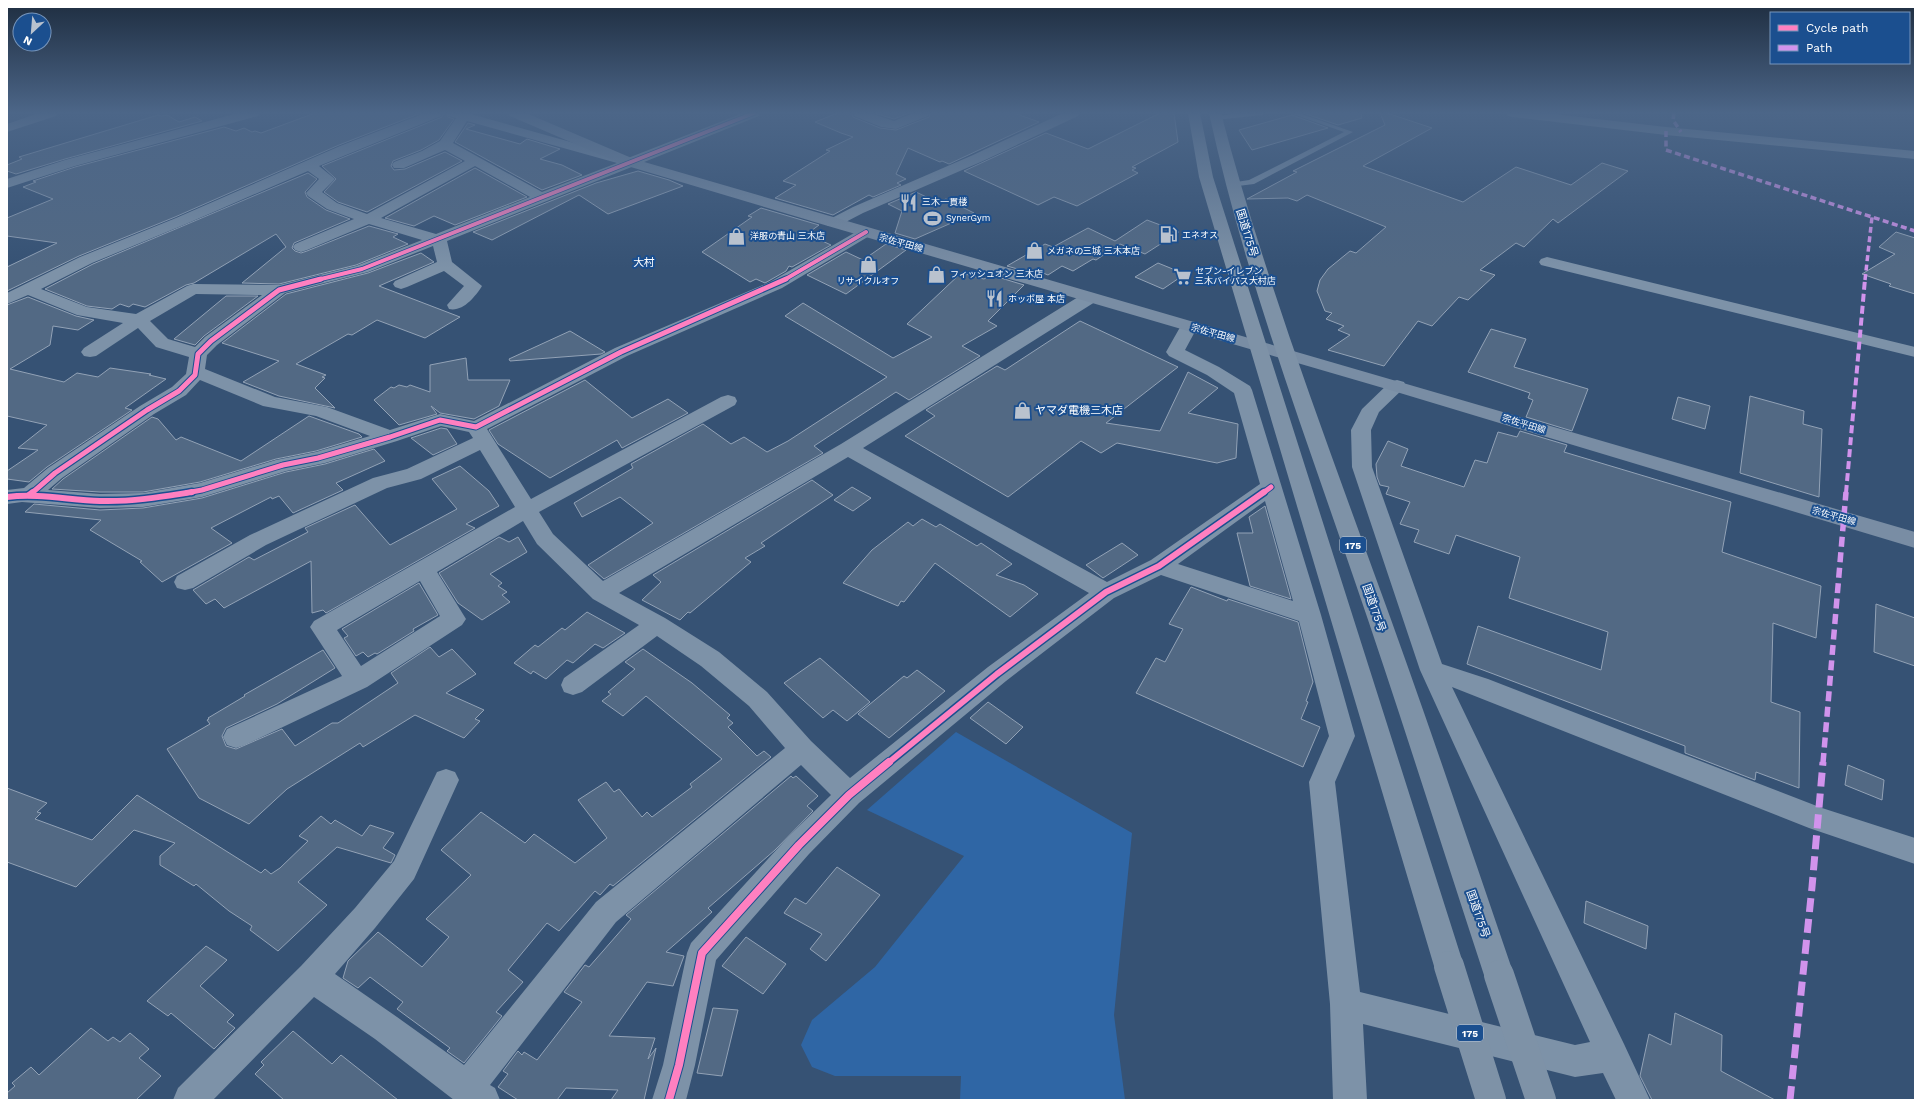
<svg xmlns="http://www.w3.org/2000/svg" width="1922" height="1107" font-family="'Work Sans','Noto Sans JP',sans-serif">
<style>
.green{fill:#2f66a5}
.building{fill:#526984;stroke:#92a2b6}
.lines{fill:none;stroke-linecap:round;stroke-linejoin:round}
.lane{fill:#7d92a8;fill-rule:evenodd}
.street{fill:#7d92a8;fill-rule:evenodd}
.secondary{fill:#798da4;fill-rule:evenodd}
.highway{fill:#7e92a7;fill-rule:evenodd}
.highway-bridge{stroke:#7e92a7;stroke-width:30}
.quiet-far3{stroke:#d193ec;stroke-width:3.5;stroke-dasharray:6 3.5;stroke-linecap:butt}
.quiet-far2{stroke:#d193ec;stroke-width:4;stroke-dasharray:8 4;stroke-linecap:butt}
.quiet-far1{stroke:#d193ec;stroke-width:5.5;stroke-dasharray:10 5.5;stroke-linecap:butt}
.quiet{stroke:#d193ec;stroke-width:7;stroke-dasharray:14 7;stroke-linecap:butt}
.cycleway-far3-casing{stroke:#1b4f8f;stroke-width:5.5}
.cycleway-far2-casing{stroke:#1b4f8f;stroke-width:7}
.cycleway-far1-casing{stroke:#1b4f8f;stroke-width:9}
.cycleway-casing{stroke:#1b4f8f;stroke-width:10}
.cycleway-far3{stroke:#ff80c0;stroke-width:4}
.cycleway-far2{stroke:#ff80c0;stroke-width:5}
.cycleway-far1{stroke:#ff80c0;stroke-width:6}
.cycleway{stroke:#ff80c0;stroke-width:8}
.labels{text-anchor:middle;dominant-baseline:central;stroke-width:4;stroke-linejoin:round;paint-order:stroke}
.far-poi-label{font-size:9px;fill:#fff;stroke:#1b4f8f;text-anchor:start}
.far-street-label{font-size:9px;fill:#fff;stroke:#1b4f8f}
.shield{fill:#1b4f8f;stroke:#bbcadd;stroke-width:1}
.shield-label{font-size:10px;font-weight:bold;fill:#fff}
.street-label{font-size:11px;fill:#fff;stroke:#1b4f8f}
.far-quarter-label{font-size:11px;fill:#fff;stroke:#1b4f8f}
.poi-label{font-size:11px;fill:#fff;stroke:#1b4f8f;text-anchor:start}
</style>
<rect width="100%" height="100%" fill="#365274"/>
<path class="green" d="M956 732 1132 833 1114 1015 1125 1100H960L961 1076H835L812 1067 801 1045 812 1020 875 967 964 856 867 810Z"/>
<g class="building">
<path d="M315 113H421L339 145 175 217 79 256 7 291V267L57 243 7 236V218L53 199 23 187 36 182 33 181 75 167 224 127 236 131 244 128 252 132 255 131 261 133Z"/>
<path d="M443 113H446L448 117 454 119 439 140 421 150 393 161 391 166 394 170 405 169 445 152 462 161 367 212 338 202 324 192 336 179 322 166 442 117Z"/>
<path d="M838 113H852L853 117 880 128 896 130 929 117 930 113H1014L1039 122 949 164 942 161 940 162 908 148 896 174 906 179 897 183 901 185 873 197 869 195 833 215 775 198 796 185 783 181 830 151 826 150 853 137 841 133 815 122Z"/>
<path d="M874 113H909L894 119Z"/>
<path d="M1160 113H1174L1178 142 1132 167 1136 168 1132 170 1138 173 1077 206 1054 197 1038 205 964 171 1046 133 1088 149Z"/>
<path d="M1303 113H1361L1362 118 1338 125Z"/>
<path d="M1380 113H1387L1432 128 1363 166 1463 202 1516 167 1571 185 1602 163 1628 171 1558 223 1553 219 1524 247 1516 243 1480 270 1495 275 1468 300 1459 297 1432 326 1418 321 1384 366 1328 350 1350 335 1338 330 1344 326 1326 319 1332 313 1325 311 1317 291 1320 280 1328 269 1350 251 1356 253 1386 227 1307 195 1297 201 1288 198 1247 199 1297 172 1293 171 1385 125Z"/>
<path d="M158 115 161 116 167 115 179 122 195 117 202 121 65 159 16 174 7 171V165L22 159 19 157Z"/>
<path d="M1292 115 1328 128 1252 150 1239 130Z"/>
<path d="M468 123 475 125 466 129 520 144 527 139 560 149 540 159 562 165 582 175 542 190 455 142Z"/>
<path d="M475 168 527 197 455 225 434 216 414 226 385 218Z"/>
<path d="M638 171 669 180 683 186 608 214 579 195 492 240 473 232 596 183Z"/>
<path d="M308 173 317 179 305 192 307 197 326 210 350 219 294 243 292 248 295 251 301 253 307 251 369 226 398 234 393 237 408 244 356 265 279 284 242 283 286 247 276 234 194 283 186 285 145 307 133 304 129 307 120 304 112 309 87 306 45 289 93 264Z"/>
<path d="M916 192 937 202 946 199 974 213 915 239 895 233 902 211 888 204Z"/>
<path d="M761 208 819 225 807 234 831 245 792 267 789 266 786 271 765 283 756 279 750 282 702 252 752 217 748 216Z"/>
<path d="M1147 220 1179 232 1145 254 1120 244 1096 260 1093 259 1073 271 1062 266 1048 275 1038 271 1035 274 1007 266 1045 244 1053 247 1088 228 1115 241Z"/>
<path d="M1896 232 1915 238V294L1889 286 1891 284 1862 274 1895 254 1879 247Z"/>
<path d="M886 244 906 250 846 294 807 275 846 252 863 260Z"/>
<path d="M421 253 434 262 379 286 460 317 425 338 377 320 352 335 348 334 296 364 326 375 322 377 325 378 315 388 335 408 279 396 243 382 279 361 222 343 286 294 368 273Z"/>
<path d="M1158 263 1185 274 1163 289 1135 277Z"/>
<path d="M961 273 984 279 991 275 1024 285 988 321 997 326 962 346 980 356 909 400 896 392 814 446 823 453 604 579 588 565 653 523 620 497 582 517 574 503 633 468 631 464 703 424 731 444 744 437 767 452 788 441 887 377 785 316 803 303 893 358 932 337 907 324Z"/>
<path d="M226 296H258L204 336 195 345 174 339Z"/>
<path d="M28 297 76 316 94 320 78 330 53 326 50 345 10 369 64 382 77 373 98 377 110 368 151 374 149 375 166 379 125 408 132 410 47 467 29 482 7 479V471L38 450 18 448 47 425 7 416V305Z"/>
<path d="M1080 321 1178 367 1106 423 1160 431 1188 372 1218 388 1188 413 1238 424 1236 458 1217 463 1117 443 1101 453 1081 441 1008 497 905 436 935 416 926 410 997 366 1005 370Z"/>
<path d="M1491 329 1526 339 1514 367 1588 389 1572 431 1526 417 1533 400 1528 398 1530 393 1468 372Z"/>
<path d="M570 331 605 352 601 354 510 361 509 359Z"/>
<path d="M466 358 468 380H510L499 406 474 419 440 413 431 406 437 414 399 425 374 400 391 387 394 388 399 385 407 387 410 385 430 392V365Z"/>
<path d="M585 380 632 418 668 399 688 413 622 448 617 440 550 478 498 444 489 430Z"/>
<path d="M1750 396 1804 411 1803 424 1822 429 1819 497 1740 473Z"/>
<path d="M1678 397 1710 406 1705 429 1672 419Z"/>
<path d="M309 416 359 434 362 437 316 451 276 459 200 482 143 492H100L52 489 63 479 152 417 158 419 176 440 181 437 241 461Z"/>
<path d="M441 428 447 429 457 444 433 455 411 438Z"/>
<path d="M1520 431 1567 445 1564 452 1731 502 1722 552 1821 586 1816 638 1773 623 1771 702 1800 712 1799 788 1756 772 1755 780 1685 753V746L1467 664 1478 626 1601 670 1608 632 1509 598 1520 557 1456 535 1449 554 1414 542 1419 530 1400 524 1410 502 1386 494 1389 487 1380 485 1377 477 1376 464 1388 441 1408 449 1401 466 1464 487 1475 460 1487 463 1498 432 1517 437Z"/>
<path d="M374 449 385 461 336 483 343 490 293 513 279 496 272 499 271 497 211 528 232 543 162 582 140 562 142 561 90 530 101 520 25 512 34 504 100 510 143 508 202 498 286 472 325 464Z"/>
<path d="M460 466 489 491 499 506 466 524 475 528 326 613 323 610 312 613 311 561 224 608 215 599 206 604 193 590 249 557 254 560 308 532 305 528 355 505 390 545 457 509 432 479Z"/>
<path d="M812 480 833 495 761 543 765 546 745 558 751 562 690 613 688 612 680 620 642 600 661 582 653 575Z"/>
<path d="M852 487 871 498 853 511 834 500Z"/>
<path d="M1265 506 1291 599 1250 586 1237 533H1253L1249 517Z"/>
<path d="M922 519 936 527 940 524 977 546 981 543 990 549 1012 564 996 575 1024 585 1038 594 1010 617 935 563 904 602 901 601 898 606 843 583 872 550 908 522 913 526Z"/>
<path d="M499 537 509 542 518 537 527 552 490 574 502 583 498 586 507 592 502 595 510 602 482 620 458 603 439 573Z"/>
<path d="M1122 543 1138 555 1103 578 1086 565Z"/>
<path d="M419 583 438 615 413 629 414 631 377 654 375 653 368 657 363 652 356 656 344 638 348 636 342 629Z"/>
<path d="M1191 587 1227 601 1228 599 1298 622 1313 682 1306 701 1308 702 1301 719 1320 727 1303 767 1136 693 1156 658 1165 662 1183 629 1169 624Z"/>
<path d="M1876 604 1915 618V666L1874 652Z"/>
<path d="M587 612 625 633 603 648 595 644 573 663 567 660 546 679 533 671 531 674 514 663 535 645 538 647 562 628 565 630Z"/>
<path d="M430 647 439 657 452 649 476 674 446 693 484 710 475 719 480 721 464 738 415 715 363 747 360 743 287 789 249 824 199 798 167 749 210 724 207 720 209 719 208 718 245 696 244 695 323 650 335 668 277 704 226 728 222 736 226 746 236 749 282 729 295 746 332 723H338L398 683 391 673Z"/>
<path d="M643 649 692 683 730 715 727 718 733 723 728 727 757 756 764 751 771 757 613 886 610 884 600 895 595 891 559 931 547 923 508 970 523 982 496 1012 502 1016 464 1063 447 1051 450 1048 397 1009 403 1002 370 977 358 988 343 978 348 961 378 932 422 967 449 937 426 919 471 875 441 850 481 812 525 843 534 834 575 863 607 838 578 800 606 782 614 792 619 789 642 817 647 812 652 817 692 787 690 784 722 759 646 696 623 716 602 701 611 694 608 692 635 669 625 662Z"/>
<path d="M820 658 870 702 847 721 833 710 823 718 784 683Z"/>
<path d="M917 670 945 691 889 738 858 714 904 676 907 678Z"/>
<path d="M988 702 1023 727 1006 744 970 718Z"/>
<path d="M1848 765 1884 780 1882 800 1845 785Z"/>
<path d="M791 776 793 778 796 776 818 796 807 806 813 811 775 850 708 908 712 912 666 952 684 956 673 986 647 982 609 1036 655 1038 648 1059 656 1048 644 1100H611L618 1090 566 1088 557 1100H518L498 1087 508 1074 503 1071 518 1051 522 1055 524 1052 537 1060 582 1002 564 992 585 965 589 967 631 919 626 915Z"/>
<path d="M7 788 47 803 37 812 41 813 35 819 92 840 137 795 261 873 265 869 271 874 280 868 308 841 299 836 321 816 331 824 335 820 362 836 370 825 394 833 383 848 395 855 391 863 337 847 298 882 327 905 278 951 250 930 252 926 229 911 196 884 194 886 160 865V856L175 843 134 830 76 887 7 862Z"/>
<path d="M837 867 880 895 826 961 810 949 822 934 784 913 795 898 806 904Z"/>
<path d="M1586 901 1648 926 1646 949 1584 923Z"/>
<path d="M746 937 786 964 763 994 722 966Z"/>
<path d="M206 946 227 960 200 986 234 1015 227 1022 235 1028 214 1049 171 1013 168 1016 147 1001Z"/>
<path d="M713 1008 738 1010 722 1076 697 1073Z"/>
<path d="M1675 1013 1722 1035 1721 1071 1775 1100H1652L1640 1076 1649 1034 1671 1045Z"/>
<path d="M91 1028 108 1041 113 1037 120 1042 130 1033 149 1049 139 1058 161 1076 136 1100H7V1093L15 1086 12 1083 31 1067 39 1075Z"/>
<path d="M293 1031 332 1064 341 1055 398 1100H284L255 1074 264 1065 261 1062Z"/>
</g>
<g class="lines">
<g class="lane">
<path d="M1245 113H1265L1262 115 1216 120 1213 118 1216 116Z"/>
<path d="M1290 113H1299L1353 132 1254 184 1230 187V183L1249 180 1344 132Z"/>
</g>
<g class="street">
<path d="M39 113H57L56 116 7 132V124Z"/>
<path d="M238 113H259L258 116 75 166 7 188V179L65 160Z"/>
<path d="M425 113H442L441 116 319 166 335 179 322 192 337 203 367 214 465 161 445 150 404 168H394L392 165 394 162 422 151 440 141 456 118 448 116 447 113H467L628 158 743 113H760L759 116 447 241 452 262 482 286C475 297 463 312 449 309L447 305 464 286 444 271 407 287 401 289 395 287 393 284 395 281 437 262 433 246 368 272 285 293 217 345 207 355 205 369 275 397 327 407 390 430 440 414 474 421 615 348 770 282 861 229H871L874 232 871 235 782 288 627 356 487 429 531 499 721 397 728 395 735 397 737 401 735 405 539 512 553 534 603 581 841 444 1083 294 1089 293 1095 294 1097 298 1095 302 863 448 1107 582 1151 560 1260 484 1234 393 1207 375 1169 356 1166 352 1183 322 1189 321 1195 322 1198 326 1185 350 1219 367 1250 386 1252 390 1321 615 1355 736 1335 782 1360 992 1575 1045 1590 1042 1420 670 1352 467 1351 430 1362 409 1390 382 1397 380 1404 382 1406 386 1379 412 1371 430 1372 467 1442 664 1488 679 1822 808 1915 838V864L1809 828 1452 687 1624 1044 1650 1100H1616L1603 1073 1575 1077 1363 1024 1367 1100H1333L1330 1004 1309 782 1329 736 1299 621 1161 575 1114 598 1006 681 859 803 809 854 716 960 695 1065 686 1100H652L663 1065 687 953 691 943 789 836 831 795 801 765 616 922 490 1085 495 1088 500 1100H454L375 1039 314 997 213 1100H173L178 1088 301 966 355 908 394 861 437 772 446 769 455 772 459 780 414 879 375 928 335 974 397 1017 464 1065 596 902 785 748 749 706 701 666 657 636 582 692 573 695 564 692 561 685 564 678 639 625 593 599 537 544 523 521 437 572 466 619 462 625 367 687 245 745 236 748 227 745 223 737 227 729 342 676 310 627 314 621 515 507 480 450 421 479 387 488 266 545 193 588 185 590 177 588 174 582 177 576 250 535 373 478 407 469 473 438 469 432 441 426 397 441 325 463 286 471 202 497 143 507 100 508 22 502 7 504V490L24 488 48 468 140 406 172 387 186 374 189 357 156 347 138 328 96 356 90 357 84 356 81 352 84 348 123 323 77 315 28 295 7 304V293L80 257 176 218 340 146ZM467 121 617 163 542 192 453 143ZM475 166 530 197 436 234 381 218ZM308 171 319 179 306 193 308 196 327 209 354 219 295 244 293 247 295 250 301 252 307 250 369 224 422 240 356 266 279 285 193 284 187 286 136 314 87 307 41 289 92 263 186 224ZM196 294 262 295 205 337 195 347 168 339 150 321ZM200 380 263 406 316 416 370 436 316 452 276 460 200 483 143 493 100 494 48 490 62 478 154 414 186 395ZM848 457 1089 593 988 667 850 778 811 741 767 692 719 652 665 618 619 593ZM1265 501 1293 601 1178 564ZM420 581 440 616 361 666 337 630Z"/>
<path d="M853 113H870L894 121 913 113H929L928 116 896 129 881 127 854 116Z"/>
<path d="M1063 113H1079L1078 116 983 161 863 213 838 226H828L825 223 828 220 853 207 973 155Z"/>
<path d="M1547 257 1915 347V357L1541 265 1539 262 1541 259Z"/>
</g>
<g class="secondary">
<path d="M509 113H526L634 159 1915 532V548L1390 390 828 226 624 165 510 116Z"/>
<path d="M1507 113H1545L1666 127 1915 151V159L1666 135 1513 117 1508 116Z"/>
</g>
<g class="highway">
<path d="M1188 113H1200L1213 177 1464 966 1460 977 1449 981 1438 977 1434 966 1199 177Z"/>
<path d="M1209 113H1221C1262 270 1319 421 1374 573 1423 706 1468 841 1514 975L1510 986 1499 990 1488 986 1484 975C1440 841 1398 706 1352 573 1300 421 1243 270 1209 113Z"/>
</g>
<g class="highway-bridge">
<path d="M1449 966 1491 1100"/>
<path d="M1499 975 1541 1100"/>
</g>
<g class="quiet-far3">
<path d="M1674 113 1673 120 1681 132"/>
<path d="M1666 131V150L1915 231"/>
<path d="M1865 280 1872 217"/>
</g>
<path class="quiet-far2" d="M1846 493 1865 279"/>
<path class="quiet-far1" d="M1823 763 1846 492"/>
<path class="quiet" d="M1790 1100 1812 887 1823 762"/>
<defs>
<g id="cycleway-far3">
<path d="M317 280 362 269 754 113"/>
<path d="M784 280 866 232"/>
</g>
<g id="cycleway-far2">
<path d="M32 493 55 473 147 410 179 391 195 375 198 354 211 341 279 290 321 279"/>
<path d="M186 493 202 490 283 465 318 458 390 437 440 420 476 427 621 352 786 279"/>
<path d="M1263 493 1271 487"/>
</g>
<g id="cycleway-far1">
<path d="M29 495 33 492"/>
<path d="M7 497C38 493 69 500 100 501 131 502 161 497 192 492"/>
<path d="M888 763 997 674 1106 592 1159 566 1264 492"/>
</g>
<path id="cycleway" d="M669 1100 679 1065 702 953 799 845 849 795 889 762"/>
</defs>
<use href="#cycleway-far3" class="cycleway-far3-casing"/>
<use href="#cycleway-far2" class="cycleway-far2-casing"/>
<use href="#cycleway-far1" class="cycleway-far1-casing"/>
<use href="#cycleway" class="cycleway-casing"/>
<use href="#cycleway-far3" class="cycleway-far3"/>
<use href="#cycleway-far2" class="cycleway-far2"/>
<use href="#cycleway-far1" class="cycleway-far1"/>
<use href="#cycleway" class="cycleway"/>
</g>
<linearGradient id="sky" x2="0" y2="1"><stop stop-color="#1e2d40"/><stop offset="0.42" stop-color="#4c6688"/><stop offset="1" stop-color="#4c6688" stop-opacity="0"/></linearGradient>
<rect width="1922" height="268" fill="url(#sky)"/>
<defs>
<symbol id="restaurant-bare" viewBox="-9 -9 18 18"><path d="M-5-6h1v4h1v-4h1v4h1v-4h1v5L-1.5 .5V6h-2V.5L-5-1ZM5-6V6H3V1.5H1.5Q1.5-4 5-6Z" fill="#b9c2ce" stroke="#1b4f8f" stroke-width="2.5" paint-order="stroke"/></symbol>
<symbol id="stadium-bare" viewBox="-9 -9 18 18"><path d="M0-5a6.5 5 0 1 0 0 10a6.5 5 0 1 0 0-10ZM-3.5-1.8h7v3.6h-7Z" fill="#b9c2ce" stroke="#1b4f8f" stroke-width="2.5" paint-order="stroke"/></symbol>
<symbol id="fuel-bare" viewBox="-9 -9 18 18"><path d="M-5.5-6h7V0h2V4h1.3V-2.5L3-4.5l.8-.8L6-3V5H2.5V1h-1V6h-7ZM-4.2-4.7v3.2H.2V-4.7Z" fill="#b9c2ce" stroke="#1b4f8f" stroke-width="2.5" paint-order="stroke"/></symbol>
<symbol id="shop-bare" viewBox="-9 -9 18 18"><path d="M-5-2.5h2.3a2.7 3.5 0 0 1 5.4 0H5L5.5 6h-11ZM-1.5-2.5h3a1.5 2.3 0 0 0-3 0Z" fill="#b9c2ce" stroke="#1b4f8f" stroke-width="2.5" paint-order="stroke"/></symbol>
<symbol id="supermarket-bare" viewBox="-9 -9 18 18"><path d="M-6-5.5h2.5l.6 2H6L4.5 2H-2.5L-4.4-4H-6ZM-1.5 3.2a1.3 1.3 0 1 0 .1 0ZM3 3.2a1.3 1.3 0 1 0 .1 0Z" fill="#b9c2ce" stroke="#1b4f8f" stroke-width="2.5" paint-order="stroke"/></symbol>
</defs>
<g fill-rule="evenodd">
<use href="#restaurant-bare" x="896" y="190" width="25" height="25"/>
<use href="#stadium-bare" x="920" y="206" width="25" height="25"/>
<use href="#fuel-bare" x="1156" y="222" width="25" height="25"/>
<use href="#shop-bare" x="724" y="224" width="25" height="25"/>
<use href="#shop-bare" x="1022" y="238" width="25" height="25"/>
<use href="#shop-bare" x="856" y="252" width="25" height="25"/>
<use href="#shop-bare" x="924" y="262" width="25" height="25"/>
<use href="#supermarket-bare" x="1170" y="264" width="25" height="25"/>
<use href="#restaurant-bare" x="982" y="286" width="25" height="25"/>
<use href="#shop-bare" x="1010" y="398" width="25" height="25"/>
</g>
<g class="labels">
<g class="far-poi-label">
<text x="922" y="202">三木一貫楼</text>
<text x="946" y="218">SynerGym</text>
<text x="1182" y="235">エネオス</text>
<text x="750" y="236">洋服の青山 三木店</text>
<text x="1047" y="251">メガネの三城 三木本店</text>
<text x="1195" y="271">セブン-イレブン<tspan x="1195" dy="10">三木バイパス大村店</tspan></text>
<text x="950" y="274">フィッシュオン 三木店</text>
<text x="868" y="281" text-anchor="middle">リサイクルオフ</text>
<text x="1008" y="299">ホッポ屋 本店</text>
</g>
<g class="far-street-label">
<text transform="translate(901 243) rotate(16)">宗佐平田線</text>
<text transform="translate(1213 333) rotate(16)">宗佐平田線</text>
<text transform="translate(1524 424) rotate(17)">宗佐平田線</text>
<text transform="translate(1834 516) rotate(16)">宗佐平田線</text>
</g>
<g class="shield">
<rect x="1340" y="537" width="26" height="16" rx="3"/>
<rect x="1457" y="1025" width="26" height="16" rx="3"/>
</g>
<g class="shield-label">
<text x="1353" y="545">175</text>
<text x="1470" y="1033">175</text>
</g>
<g class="street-label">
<text transform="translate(1247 233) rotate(73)">国道175号</text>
<text transform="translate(1374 608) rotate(71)">国道175号</text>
<text transform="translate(1478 914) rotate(71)">国道175号</text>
</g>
<g class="far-quarter-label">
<text x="644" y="262">大村</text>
</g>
<g class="poi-label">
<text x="1035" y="410">ヤマダ電機三木店</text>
</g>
</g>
<rect width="1922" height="1107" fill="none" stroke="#ffffff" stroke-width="16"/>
<rect x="1770" y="12" width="140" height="52" fill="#1b4f8f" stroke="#7695bc"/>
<rect x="1778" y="25" width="20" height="6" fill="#ff80c0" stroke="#7695bc"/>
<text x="1806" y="32" font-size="12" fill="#ffffff">Cycle path</text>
<rect x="1778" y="45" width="20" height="6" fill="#d193ec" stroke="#7695bc"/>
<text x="1806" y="52" font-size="12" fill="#ffffff">Path</text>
<g transform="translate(32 32) rotate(206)"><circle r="19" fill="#1b4f8f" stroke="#7695bc"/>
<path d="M0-3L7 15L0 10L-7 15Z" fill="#b9c2ce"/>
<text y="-6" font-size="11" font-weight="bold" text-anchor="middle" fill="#ffffff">N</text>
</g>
</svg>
